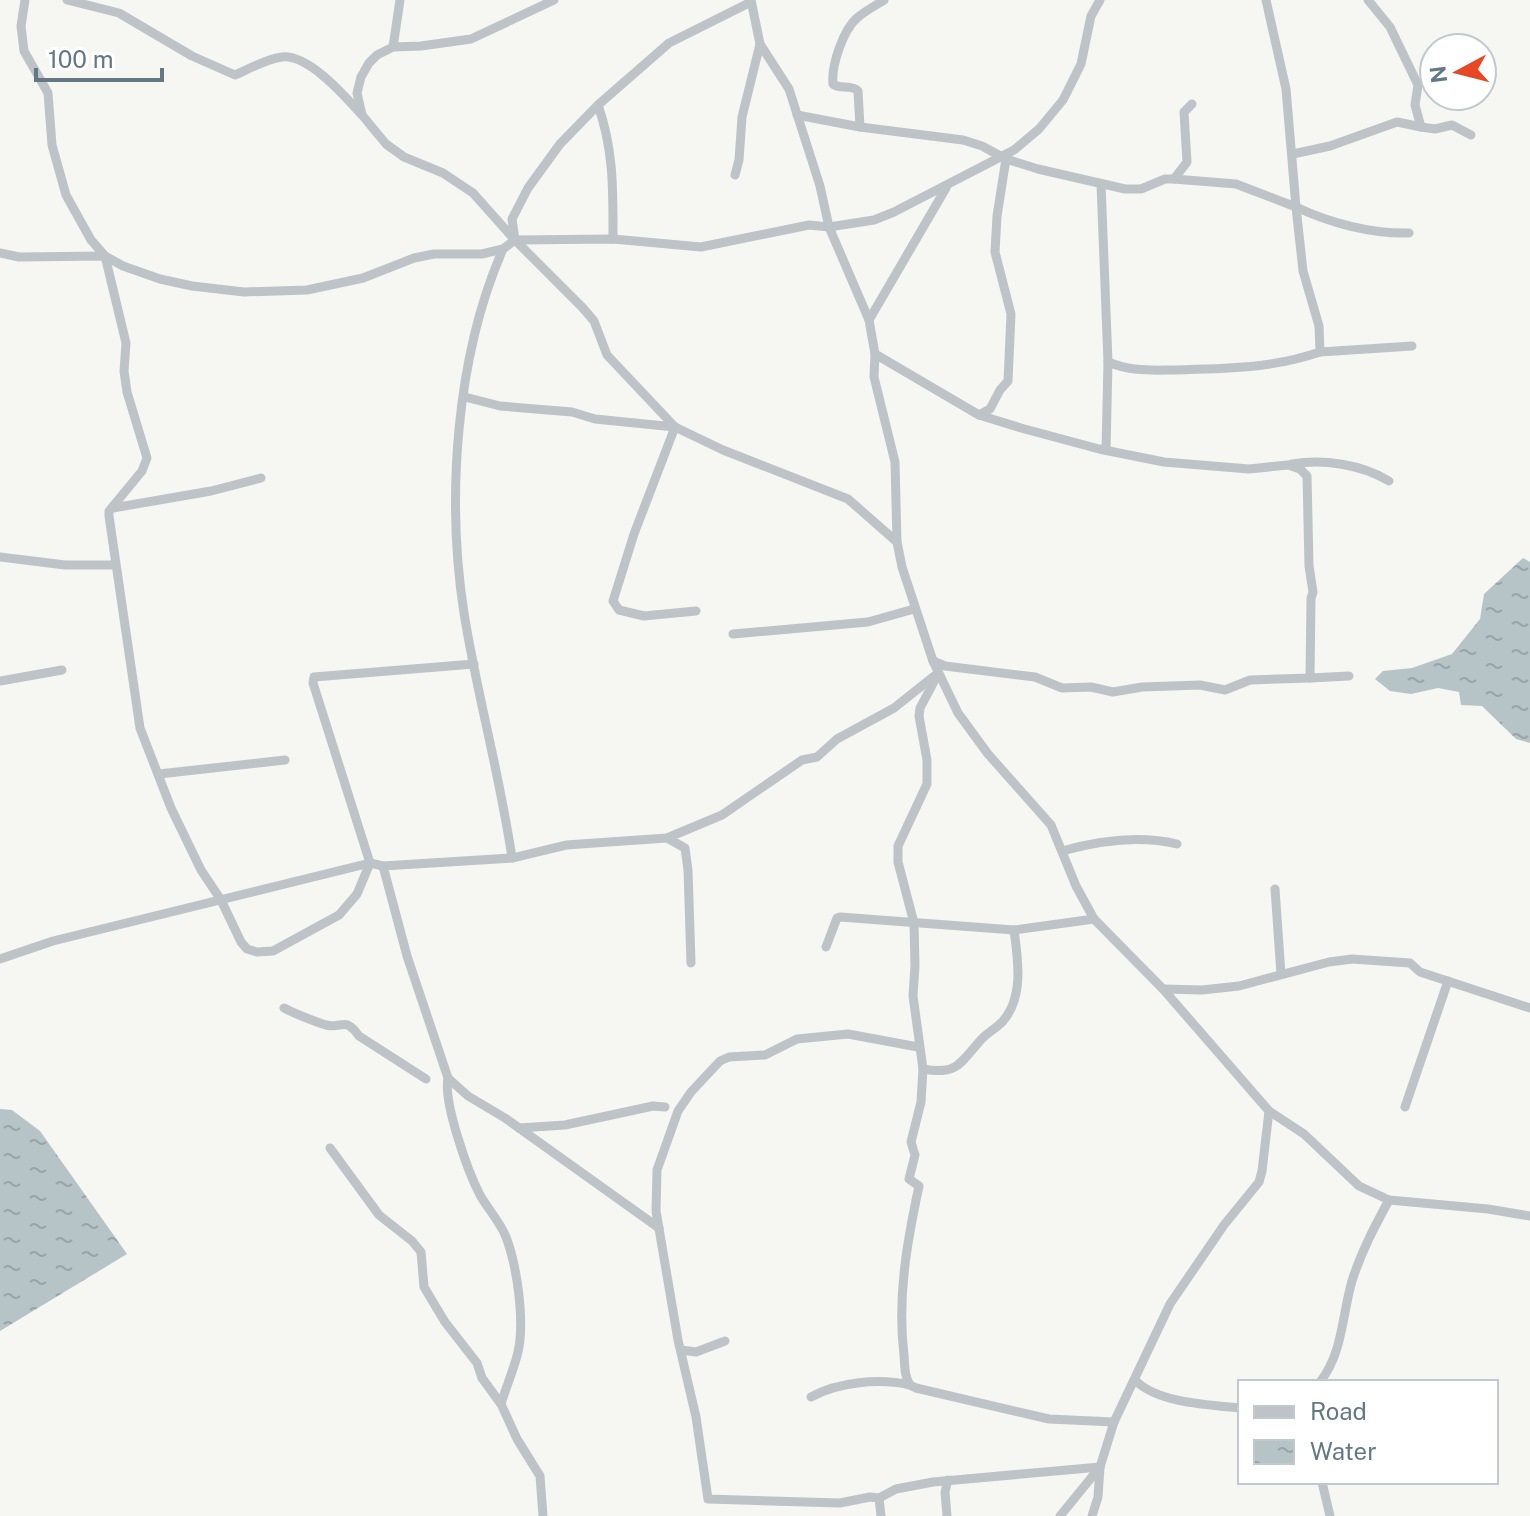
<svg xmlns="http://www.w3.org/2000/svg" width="1530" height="1516" font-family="'Public Sans',sans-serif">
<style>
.water{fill:url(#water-ripples)}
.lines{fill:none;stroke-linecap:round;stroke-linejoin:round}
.street{stroke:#bec3c7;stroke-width:9}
</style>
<defs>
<pattern id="water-ripples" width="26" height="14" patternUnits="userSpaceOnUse" patternTransform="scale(2)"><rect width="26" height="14" fill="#b6c4c7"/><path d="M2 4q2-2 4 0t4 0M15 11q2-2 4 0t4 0" fill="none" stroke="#98a4a7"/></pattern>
</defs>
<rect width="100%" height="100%" fill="#f6f6f3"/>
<g class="water">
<path d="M1523 558 1530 562V743L1516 739 1482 706 1461 705 1459 692 1438 688 1411 694 1390 691 1375 679 1383 671 1412 668 1452 654 1480 619 1484 594Z"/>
<path d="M0 1109 12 1110 40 1131 127 1254 0 1331Z"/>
</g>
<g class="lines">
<g class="street">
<path d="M25 0 21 26 24 51 48 93 52 145 66 195 91 240 105 256 126 343 124 371 127 392 147 458 142 471 109 511V516L140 728 171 808 201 870 221 900 241 942 247 949 257 952 273 951 339 915 357 894 370 863 313 683 314 677 474 664"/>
<path d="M67 0 119 13 192 56 235 75C249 69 266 59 282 57 308 54 344 95 361 114"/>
<path d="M400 0 393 47 377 55 369 63 361 77 357 93 362 115 386 144 404 157 443 173 473 193 515 240 582 307 594 321 607 355 675 427 723 450 848 499 897 542"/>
<path d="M751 0 760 44 789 89 820 186 829 227 869 320 875 354 874 377 895 462 897 542 902 567 933 661 958 713 988 754 1051 825 1076 886 1094 919 1163 989 1269 1111 1304 1134 1359 1186 1389 1200 1488 1209 1530 1216"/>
<path d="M393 47 421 46 471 39 554 0"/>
<path d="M598 105C614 151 613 190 613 239"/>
<path d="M797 115 860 127 963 140 982 146 1006 159 1038 169 1125 189H1141L1165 179H1174L1236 184 1296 207 1286 89 1266 0"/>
<path d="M860 127 858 91C851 84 840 90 833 84 831 66 843 30 857 18 865 11 875 6 884 0"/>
<path d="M1421 127 1435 129 1452 125 1471 135"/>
<path d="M1293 154 1330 146 1397 122 1421 127 1415 105 1418 85 1390 27 1368 0"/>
<path d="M735 175 739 160 742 117 760 44"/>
<path d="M1174 179 1187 162 1184 112 1192 104"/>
<path d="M1101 184 1108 362 1106 450"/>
<path d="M515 240 512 219 528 188 560 144 598 105 669 43 751 2"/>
<path d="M503 249C456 356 446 498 464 613 477 695 500 775 512 858"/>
<path d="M0 253 19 257 105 256 123 266 160 279 192 286 244 292 307 290 363 278 414 258 434 254H482L503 249 515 240 613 239 701 247 809 225 829 227 874 220 894 212 1014 150 1039 129 1063 100 1081 64 1091 16 1100 0"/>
<path d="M869 320 946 188"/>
<path d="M1320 352 1412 346"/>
<path d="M875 354 979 415 1021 428 1099 449 1164 462 1249 469 1288 465 1300 469 1307 476 1309 566 1313 592 1311 598 1310 678 1250 680 1225 690 1200 685 1142 687 1113 692 1091 687 1062 688 1035 677 945 666 933 661"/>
<path d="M1108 362C1132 372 1151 370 1176 370 1228 368 1270 369 1320 352L1319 326 1303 271 1296 207C1330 223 1371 234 1409 233"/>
<path d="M465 397 500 406 572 412 595 419 675 427 634 534 613 601 619 610 644 616 696 611"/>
<path d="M979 415 990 409 1000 390 1008 381 1011 314 995 252 997 216 1006 159"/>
<path d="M1292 464C1323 459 1361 464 1389 481"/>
<path d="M113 508 211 491 261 478"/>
<path d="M0 557 65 565H115"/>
<path d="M733 634 868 622 914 609"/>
<path d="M937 676 920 708 919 716 927 760V784L898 846V862L914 923 915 966 913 996 923 1069 921 1102 911 1142 915 1155 909 1179 919 1186C907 1242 897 1298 904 1355 905 1366 904 1375 910 1385L916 1388 1049 1419 1114 1422"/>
<path d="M1310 678 1349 676"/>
<path d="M0 681 62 670"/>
<path d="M159 774 285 760"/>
<path d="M667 838 685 848 688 870 691 963"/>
<path d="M1062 851C1098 841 1140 835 1177 844"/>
<path d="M383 866 407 956 448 1078 468 1096 505 1118 659 1228"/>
<path d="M1275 889 1281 974"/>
<path d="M826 947 837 918 840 917 1014 930 1094 919"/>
<path d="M0 959 53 941 370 863 383 866 512 858 566 845 667 838 722 815 802 760 817 757 837 739 894 708 938 673"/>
<path d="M1163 989 1202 990 1239 986 1329 962 1352 959 1410 963 1420 972 1530 1008"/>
<path d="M284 1008C293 1013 316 1022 326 1025 343 1029 345 1016 359 1036L426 1079"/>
<path d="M918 1047 848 1034 797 1039 765 1055 729 1057 720 1061 691 1092 678 1111 657 1170 656 1211 678 1340 696 1417 708 1499 840 1503 870 1497 879 1498 896 1489 933 1482 1100 1467"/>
<path d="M923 1069C956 1075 959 1065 979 1042 986 1033 996 1029 1003 1021 1024 997 1018 959 1014 930"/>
<path d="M448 1078C443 1102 468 1172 480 1195 488 1209 500 1222 506 1237 517 1266 525 1321 518 1352 514 1369 506 1387 501 1404"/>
<path d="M1405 1107 1448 981"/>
<path d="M519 1128 565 1125 653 1106 665 1107"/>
<path d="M330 1148 379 1215 412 1241 421 1252 424 1287 445 1322 477 1363 482 1378 501 1404 517 1439 540 1476 543 1516"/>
<path d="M681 1350 696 1352 725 1341"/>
<path d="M1135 1380C1157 1403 1209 1405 1240 1408"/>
<path d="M1320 1382C1343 1353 1342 1315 1352 1281 1361 1252 1375 1226 1389 1200"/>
<path d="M811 1397C838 1382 879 1378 910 1385"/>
<path d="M1322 1482 1330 1516"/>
<path d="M879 1498 881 1516"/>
<path d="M947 1516 945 1492 948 1480"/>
<path d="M1060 1516 1100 1467"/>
<path d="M1092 1516 1098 1497 1100 1467 1114 1422 1170 1304 1224 1225 1259 1182 1262 1171 1269 1111"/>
</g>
</g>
<rect x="1238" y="1380" width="260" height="104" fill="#ffffff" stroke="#c1c9ce" stroke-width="2"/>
<rect x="1254" y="1406" width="40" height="12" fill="#bec3c7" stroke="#c1c9ce" stroke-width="2"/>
<text x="1310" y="1420" font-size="24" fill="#647884">Road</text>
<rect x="1254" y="1440" width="40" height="24" fill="url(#water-ripples)" stroke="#c1c9ce" stroke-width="2"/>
<text x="1310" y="1460" font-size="24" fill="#647884">Water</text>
<g transform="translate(1458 72) rotate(263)"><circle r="38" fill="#ffffff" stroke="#c1c9ce" stroke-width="2"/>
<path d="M0-6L14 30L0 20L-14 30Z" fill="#e74722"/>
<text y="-12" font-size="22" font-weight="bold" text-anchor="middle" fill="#647884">N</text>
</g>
<path d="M36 68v12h126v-12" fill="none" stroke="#647884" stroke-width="4"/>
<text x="48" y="68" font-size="24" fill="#647884" stroke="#ffffff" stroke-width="6" paint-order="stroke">100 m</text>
</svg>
